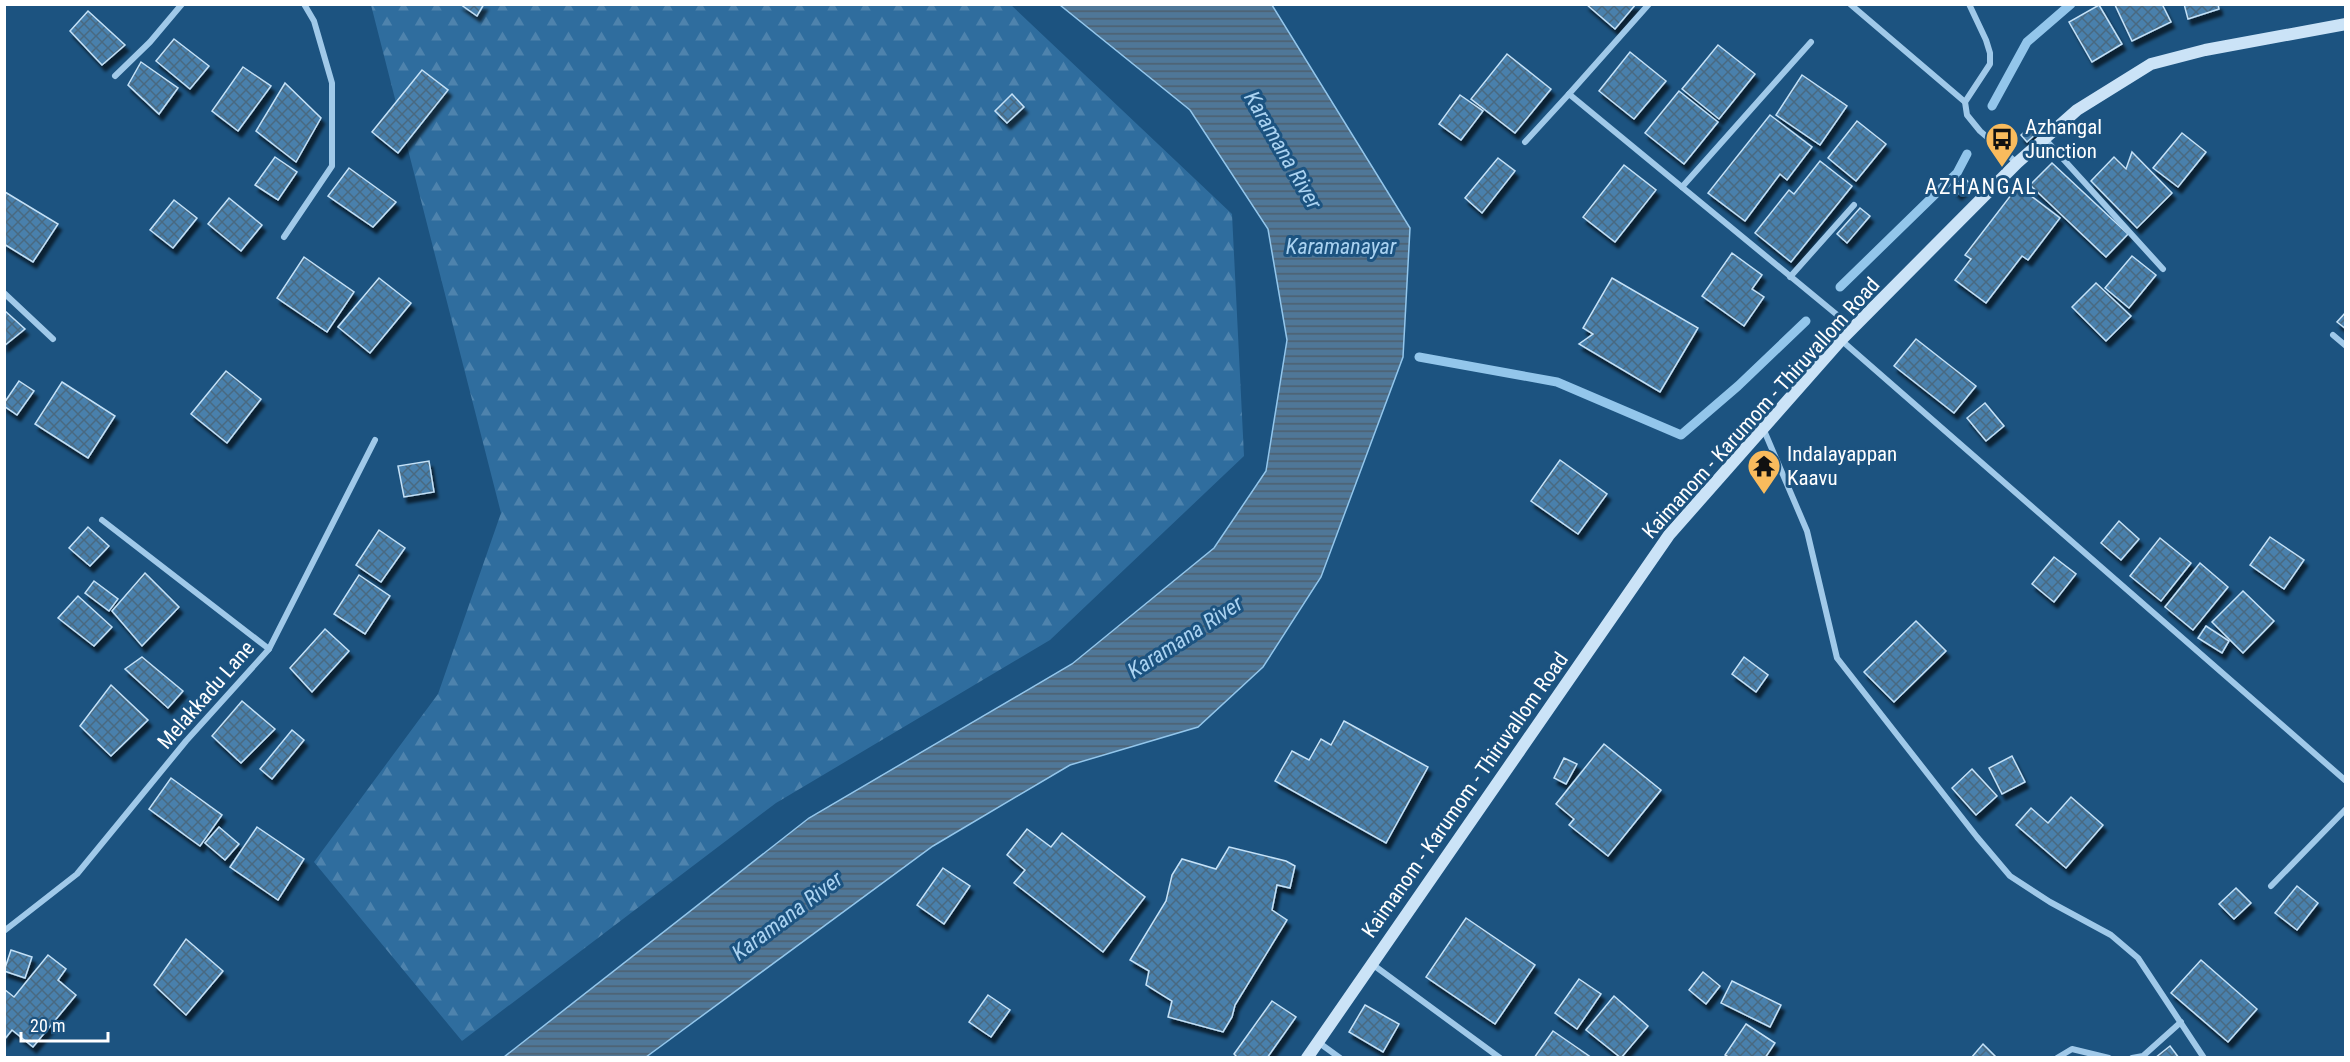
<svg xmlns="http://www.w3.org/2000/svg" width="2350" height="1062" font-family="'Roboto Condensed',sans-serif">
<style>
.forest{fill:url(#forest-firs)}
.water{fill:url(#water-rules);stroke:#93c6eb;stroke-width:1.5}
.lines{fill:none;stroke-linecap:round;stroke-linejoin:round}
.stream{stroke:#93c6eb;stroke-width:9}
.building{fill:url(#building-cross-hatch);stroke:#c4e1f7;stroke-width:1.5;filter:url(#shadow)}
.street{stroke:#a0c9e9;stroke-width:6}
.secondary{stroke:#cbe3f7;stroke-width:12}
.labels{text-anchor:middle;dominant-baseline:central;stroke-width:6;stroke-linejoin:round;paint-order:stroke}
.poi-label{font-size:21px;fill:#fff;stroke:#1c5380;text-anchor:start}
.street-label{font-size:21px;fill:#fff;stroke:#1c5380}
.water-label{font-size:22px;font-style:italic;fill:#abd3f1;stroke:#1c5380}
.neighbourhood-label{font-size:22px;letter-spacing:1.5px;fill:#fff;stroke:#1c5380}
</style>
<defs>
<pattern id="forest-firs" width="22" height="20" patternUnits="userSpaceOnUse" patternTransform="scale(1.5)"><rect width="22" height="20" fill="#2f6d9e"/><path d="M5 1l3.5 6h-7zM16 11l3.5 6h-7z" fill="#4e83ad"/></pattern>
<pattern id="water-rules" width="6" height="5" patternUnits="userSpaceOnUse" patternTransform="scale(1.5)"><rect width="6" height="5" fill="#4f7798"/><path d="M0 2.5h6" fill="none" stroke="#4d5f6e"/></pattern>
<pattern id="building-cross-hatch" width="8" height="8" patternUnits="userSpaceOnUse" patternTransform="scale(1.5)"><rect width="8" height="8" fill="#4980ac"/><path d="M0 0l8 8M0 8l8-8" fill="none" stroke="#4a6981"/></pattern>
<filter id="shadow"><feDropShadow dx="3.5" dy="6" stdDeviation="1.5" flood-color="#0009"/></filter>
</defs>
<rect width="100%" height="100%" fill="#1c5380"/>
<path class="forest" d="M371 5H1011L1232 214 1244 456 1050 640 776 803 462 1041 314 862 438 694 501 513Z"/>
<path class="water" d="M1060 5H1272L1410 228 1403 357 1321 577 1263 667 1198 727 1070 765 933 846 646 1057H504L809 818 1072 664 1214 548 1266 471 1287 340 1268 229 1190 110Z"/>
<g class="lines">
<g class="stream">
<path d="M1992 106 2027 42 2071 4"/>
<path d="M1840 287 1957 173 1967 154"/>
<path d="M1419 357 1557 382 1681 435 1738 386 1806 321"/>
</g>
</g>
<g class="building">
<path d="M460 4H484L477 16Z"/>
<path d="M1586 4H1636L1615 29Z"/>
<path d="M2117 4H2162L2171 22 2132 41 2115 5Z"/>
<path d="M2184 4H2218L2219 9 2188 19Z"/>
<path d="M2099 5 2122 44 2092 62 2069 22Z"/>
<path d="M88 11 125 45 102 65 70 31Z"/>
<path d="M174 39 209 66 190 89 156 61Z"/>
<path d="M1718 45 1755 74 1719 119 1682 89Z"/>
<path d="M1630 52 1666 81 1634 119 1599 91Z"/>
<path d="M1507 54 1551 89 1515 133 1471 99Z"/>
<path d="M141 62 178 88 159 114 128 85Z"/>
<path d="M243 67 271 86 238 131 212 111Z"/>
<path d="M422 70 448 90 398 153 372 132Z"/>
<path d="M1802 75 1847 106 1820 145 1776 115Z"/>
<path d="M285 83 321 118 296 162 256 131Z"/>
<path d="M1679 91 1718 122 1684 164 1645 133Z"/>
<path d="M1012 94 1024 107 1007 123 995 111Z"/>
<path d="M1460 95 1483 111 1461 140 1439 124Z"/>
<path d="M1770 115 1812 147 1787 180 1780 174 1745 221 1708 193Z"/>
<path d="M1857 121 1886 144 1856 181 1828 158Z"/>
<path d="M2033 124 2039 131 2027 142 2021 135Z"/>
<path d="M2182 133 2206 152 2178 187 2153 168Z"/>
<path d="M2132 152 2172 193 2137 228 2091 181 2114 157 2126 169Z"/>
<path d="M275 157 297 172 278 200 255 185Z"/>
<path d="M1498 158 1515 171 1482 213 1465 198Z"/>
<path d="M1820 161 1852 186 1791 262 1755 233 1789 190 1794 194Z"/>
<path d="M2052 163 2128 234 2106 257 2030 185Z"/>
<path d="M1624 165 1656 190 1615 242 1583 217Z"/>
<path d="M349 168 396 202 373 227 328 196Z"/>
<path d="M1964 177 1970 184 1958 194 1952 187Z"/>
<path d="M2018 186 2060 218 2028 260 2022 256 1986 303 1955 280 1971 259 1965 255Z"/>
<path d="M5 192 58 224 33 262 4 244Z"/>
<path d="M229 198 262 225 241 251 208 224Z"/>
<path d="M174 200 197 218 173 248 150 230Z"/>
<path d="M1860 208 1870 216 1847 243 1837 234Z"/>
<path d="M1732 253 1762 275 1752 289 1764 297 1744 326 1702 296Z"/>
<path d="M2132 256 2156 275 2129 308 2105 288Z"/>
<path d="M304 257 354 292 327 332 277 298Z"/>
<path d="M379 278 411 303 370 353 338 327Z"/>
<path d="M1612 278 1698 328 1660 392 1579 344 1593 334 1583 328Z"/>
<path d="M2096 283 2131 316 2106 341 2072 307Z"/>
<path d="M4 310 25 329 4 346Z"/>
<path d="M2346 312V329L2337 322Z"/>
<path d="M1916 339 1976 386 1954 413 1894 366Z"/>
<path d="M226 371 261 399 227 443 191 414Z"/>
<path d="M19 381 34 391 17 415 4 406V403Z"/>
<path d="M62 382 115 416 88 458 35 424Z"/>
<path d="M1985 403 2004 426 1986 441 1967 418Z"/>
<path d="M1560 460 1607 494 1578 534 1531 501Z"/>
<path d="M429 461 434 492 404 497 398 466Z"/>
<path d="M2119 521 2139 539 2121 560 2101 543Z"/>
<path d="M88 527 109 546 90 566 69 548Z"/>
<path d="M379 530 405 548 381 582 356 565Z"/>
<path d="M2270 537 2304 560 2284 589 2250 565Z"/>
<path d="M2160 538 2191 563 2161 601 2130 576Z"/>
<path d="M2054 557 2076 574 2054 602 2032 584Z"/>
<path d="M2200 563 2228 587 2193 630 2165 607Z"/>
<path d="M145 573 179 607 142 646 112 611Z"/>
<path d="M359 575 390 596 365 634 334 614Z"/>
<path d="M94 581 118 599 109 611 85 593Z"/>
<path d="M2243 591 2274 621 2243 653 2212 622Z"/>
<path d="M78 596 112 627 94 646 58 618Z"/>
<path d="M1916 621 1946 651 1894 702 1864 672Z"/>
<path d="M2206 626 2229 641 2222 653 2198 638Z"/>
<path d="M325 629 349 651 312 692 290 668Z"/>
<path d="M142 657 183 691 168 708 125 669Z"/>
<path d="M1744 657 1768 675 1756 692 1732 674Z"/>
<path d="M111 685 148 720 111 756 80 726Z"/>
<path d="M242 701 275 729 241 763 212 736Z"/>
<path d="M1344 721 1428 767 1386 843 1275 781 1292 751 1309 760 1321 739 1331 745Z"/>
<path d="M292 730 304 740 272 779 260 769Z"/>
<path d="M1604 744 1661 790 1608 856 1569 825 1574 819 1556 804Z"/>
<path d="M2012 756 2025 782 2002 794 1989 768Z"/>
<path d="M1564 758 1577 764 1566 784 1554 778Z"/>
<path d="M1972 769 1997 796 1976 815 1952 788Z"/>
<path d="M171 778 222 815 200 846 149 809Z"/>
<path d="M2071 797 2103 825 2066 868 2016 825 2031 808 2048 823Z"/>
<path d="M219 827 239 844 225 860 205 843Z"/>
<path d="M257 827 304 859 278 900 230 867Z"/>
<path d="M1027 829 1051 847 1062 833 1145 897 1103 952 1014 883 1025 870 1007 855Z"/>
<path d="M1229 847 1286 861 1295 866 1290 888 1277 885 1272 910 1287 920 1235 1005 1232 1017 1223 1032 1168 1017 1172 1001 1146 985 1149 971 1130 960 1166 901 1172 875 1182 859 1216 869Z"/>
<path d="M943 868 970 886 944 924 917 905Z"/>
<path d="M2297 886 2318 903 2297 930 2275 913Z"/>
<path d="M2236 888 2251 903 2234 919 2219 904Z"/>
<path d="M1466 918 1535 965 1495 1024 1426 977Z"/>
<path d="M186 939 223 971 186 1015 154 985Z"/>
<path d="M11 950 32 957 25 978 4 971Z"/>
<path d="M48 955 66 969 58 980 76 995 33 1047 12 1030 4 1040V989L14 997Z"/>
<path d="M2201 960 2257 1009 2228 1042 2171 993Z"/>
<path d="M1703 972 1720 986 1706 1004 1689 990Z"/>
<path d="M1579 979 1601 994 1577 1029 1555 1013Z"/>
<path d="M1732 981 1781 1005 1770 1027 1721 1003Z"/>
<path d="M988 995 1010 1010 991 1037 969 1022Z"/>
<path d="M1614 996 1648 1026 1621 1058 1586 1030Z"/>
<path d="M1272 1001 1296 1017 1267 1058H1238L1234 1054Z"/>
<path d="M1365 1005 1399 1024 1383 1052 1349 1032Z"/>
<path d="M1746 1024 1775 1043 1765 1058H1730L1725 1055Z"/>
<path d="M1553 1031 1592 1058H1534Z"/>
<path d="M1983 1044 1997 1058H1971Z"/>
<path d="M2170 1046 2179 1058H2155Z"/>
</g>
<g class="lines">
<g class="street">
<path d="M1850 4 1965 102"/>
<path d="M1969 4 1986 40 1990 53V64L1965 102 1967 115 1980 131 2017 163"/>
<path d="M115 76 150 42 182 4"/>
<path d="M1569 94 1649 4"/>
<path d="M2045 139 2163 269"/>
<path d="M1525 142 1569 94 1853 328"/>
<path d="M1682 187 1811 42"/>
<path d="M284 237 332 166V83L314 21 304 4"/>
<path d="M1790 277 1854 205"/>
<path d="M4 293 53 339"/>
<path d="M2333 335 2346 346"/>
<path d="M1841 340 2346 781"/>
<path d="M1763 428 1807 531 1837 658 1977 837 2010 876 2050 902 2111 935 2138 958 2204 1058"/>
<path d="M102 520 269 649"/>
<path d="M2271 886 2346 809"/>
<path d="M4 931 77 874 186 741 269 649 375 440"/>
<path d="M1372 964 1500 1058"/>
<path d="M1318 1042 1340 1058"/>
<path d="M2057 1058 2072 1049 2109 1058"/>
<path d="M2132 1058 2143 1056 2181 1022"/>
</g>
<path class="secondary" d="M1307 1058 1669 535 1841 340 2017 163 2077 110 2151 64 2205 50 2346 24"/>
</g>
<defs>
<symbol id="bus-pin" viewBox="-11 -11 22 30"><path d="M0 17L-7.5 6A9.5 9.5 0 1 1 7.5 6Z" fill="#f9bb5d" stroke="#1c5380"/><path d="M-5-6H5V4H4V6H2V4H-2V6H-4V4H-5ZM-3.5-4V0h7V-4ZM-3.5 1.2v1.5H-2V1.2ZM2 1.2v1.5H3.5V1.2Z" fill="#111"/></symbol>
<symbol id="temple-pin" viewBox="-11 -11 22 30"><path d="M0 17L-7.5 6A9.5 9.5 0 1 1 7.5 6Z" fill="#f9bb5d" stroke="#1c5380"/><path d="M0-6L5-2H3V0L6.5 2.5H4V6H1.5V3h-3V6H-4V2.5H-6.5L-3 0V-2H-5Z" fill="#111"/></symbol>
</defs>
<g fill-rule="evenodd">
<use href="#bus-pin" x="1983" y="120" width="38" height="52"/>
<use href="#temple-pin" x="1745" y="447" width="38" height="52"/>
</g>
<g class="labels">
<g class="poi-label">
<text x="2025" y="127">Azhangal<tspan x="2025" dy="24">Junction</tspan></text>
<text x="1787" y="454">Indalayappan<tspan x="1787" dy="24">Kaavu</tspan></text>
</g>
<g class="street-label">
<text transform="translate(1761 408) rotate(-48)">Kaimanom - Karumom - Thiruvallom Road</text>
<text transform="translate(206 695) rotate(-49)">Melakkadu Lane</text>
<text transform="translate(1465 795) rotate(-55)">Kaimanom - Karumom - Thiruvallom Road</text>
</g>
<g class="water-label">
<text transform="translate(1283 150) rotate(60)">Karamana River</text>
<text x="1341" y="246">Karamanayar</text>
<text transform="translate(1185 637) rotate(-33)">Karamana River</text>
<text transform="translate(787 916) rotate(-37)">Karamana River</text>
</g>
<g class="neighbourhood-label">
<text x="1981" y="186">AZHANGAL</text>
</g>
</g>
<rect width="2350" height="1062" fill="none" stroke="#ffffff" stroke-width="12"/>
<path d="M21 1032v9h87v-9" fill="none" stroke="#ffffff" stroke-width="3"/>
<text x="30" y="1032" font-size="18" fill="#ffffff" stroke="#1c5380" stroke-width="4.5" paint-order="stroke">20 m</text>
</svg>
